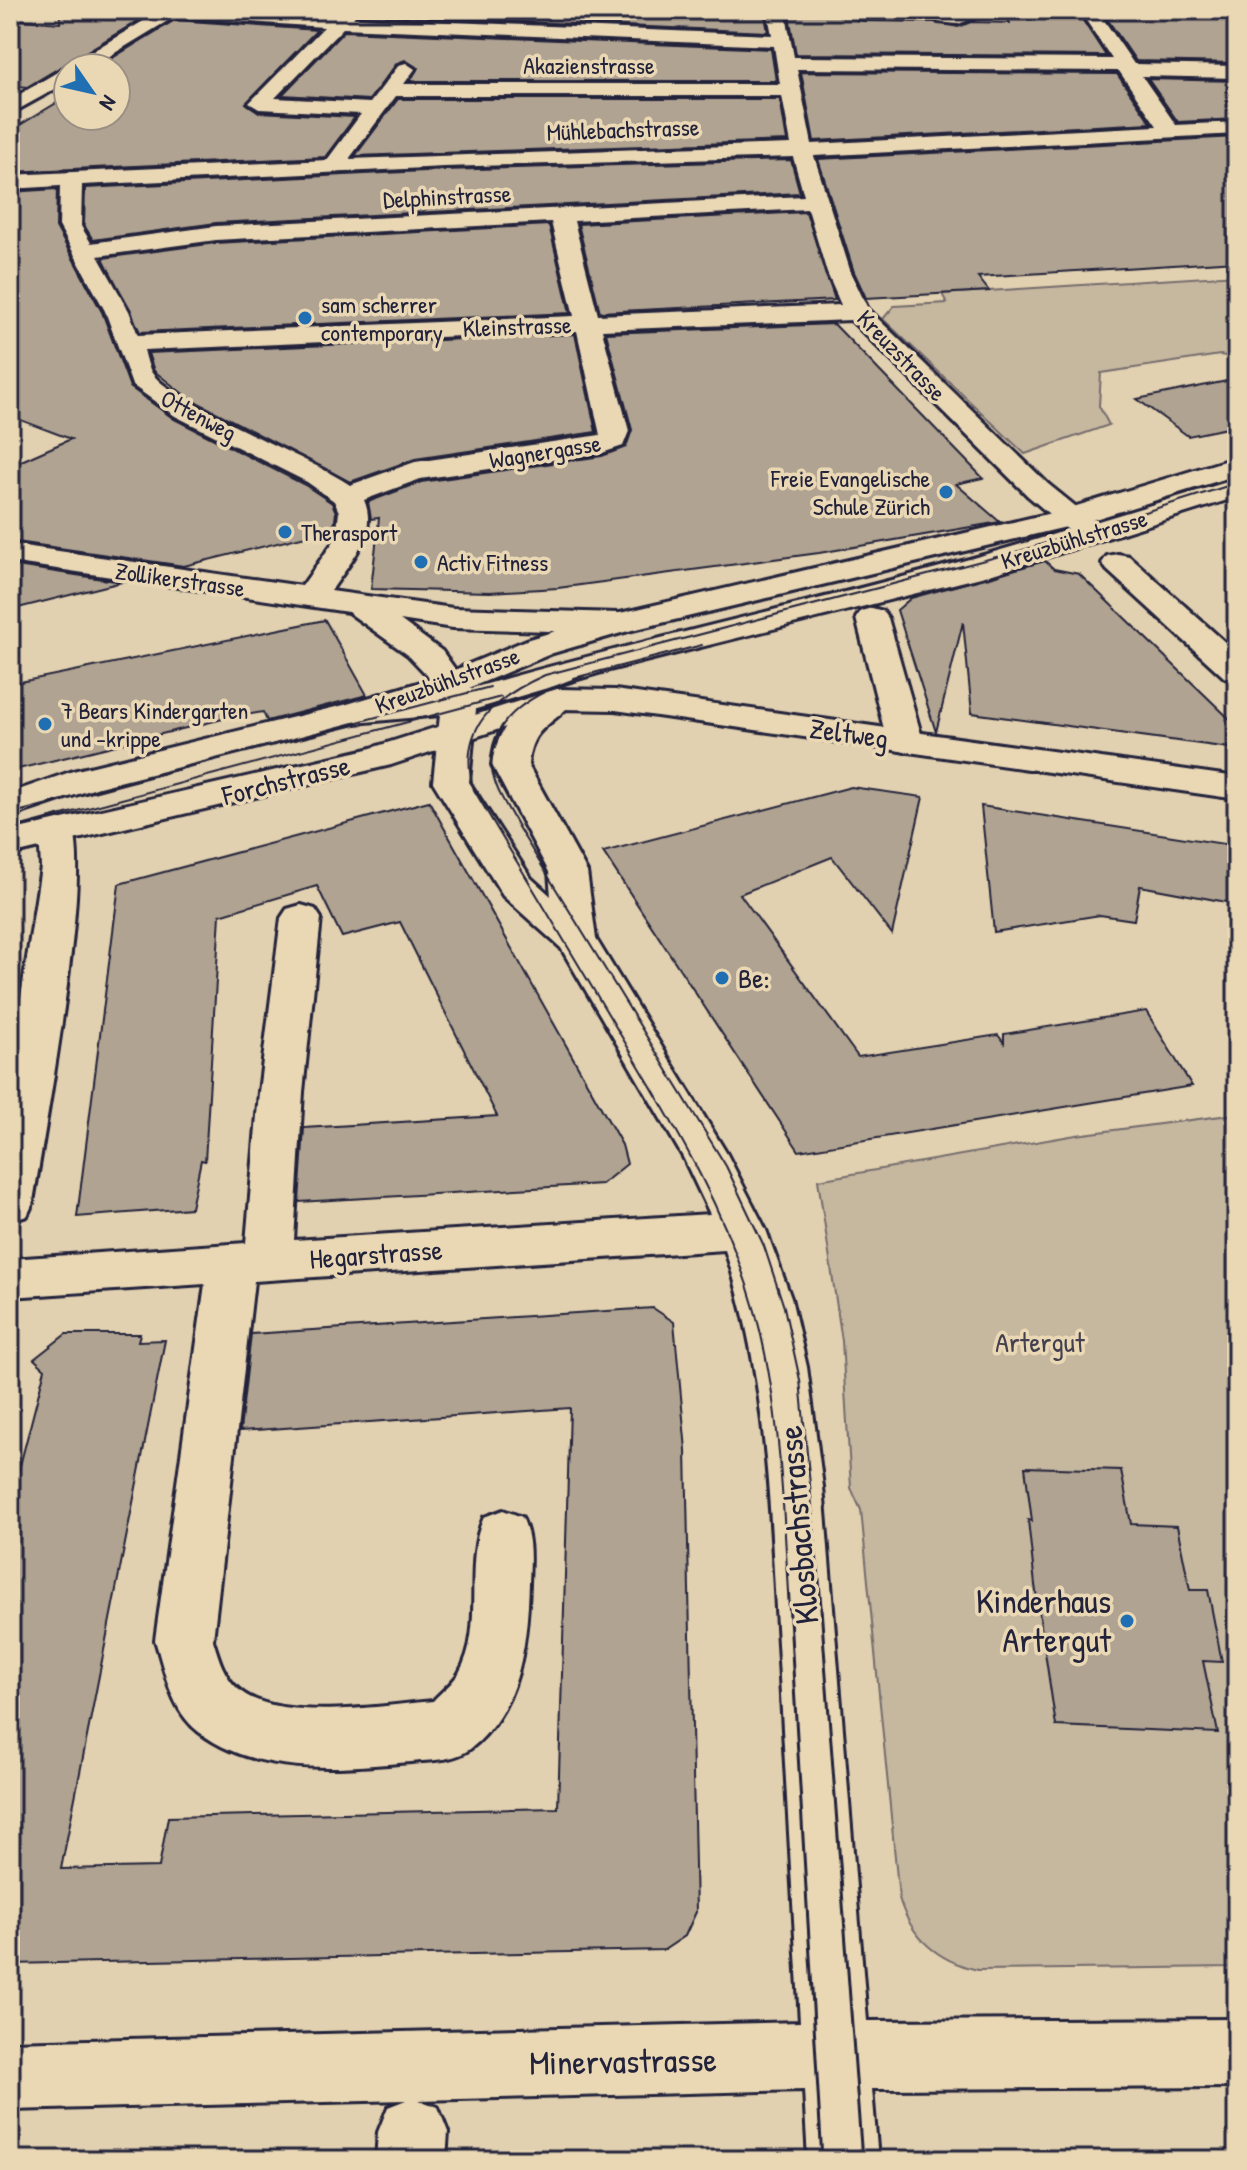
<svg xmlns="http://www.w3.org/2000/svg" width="1247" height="2170" font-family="'Patrick Hand',sans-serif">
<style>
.green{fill:#c6b79f;stroke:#746c6d;stroke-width:2}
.building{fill:#b0a391;stroke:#22223b;stroke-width:2}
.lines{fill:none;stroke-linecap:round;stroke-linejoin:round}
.minor-casing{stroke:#22223b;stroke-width:6}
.major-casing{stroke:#22223b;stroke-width:6}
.minor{fill:#ead8b5;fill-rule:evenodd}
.major{fill:#ead8b5;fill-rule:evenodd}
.tram-far1{stroke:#22223b;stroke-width:2}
.tram{stroke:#22223b;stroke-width:3}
.poi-dot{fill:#1f6fb2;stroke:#ead8b5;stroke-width:3}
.labels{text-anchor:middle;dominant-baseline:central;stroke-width:7;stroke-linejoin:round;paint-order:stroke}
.far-street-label{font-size:24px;fill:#22223b;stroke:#ead8b5}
.far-poi-label{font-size:24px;fill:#22223b;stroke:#ead8b5;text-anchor:start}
.street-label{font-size:28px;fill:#22223b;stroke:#ead8b5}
.poi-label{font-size:28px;fill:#22223b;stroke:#ead8b5;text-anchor:start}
.park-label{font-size:28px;fill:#43404f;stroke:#ead8b5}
.near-street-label{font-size:34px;fill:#22223b;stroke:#ead8b5}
.near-poi-label{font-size:34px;fill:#22223b;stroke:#ead8b5;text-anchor:end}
</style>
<rect width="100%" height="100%" fill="#e2d1b0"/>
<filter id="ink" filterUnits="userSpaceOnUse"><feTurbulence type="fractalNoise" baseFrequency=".0125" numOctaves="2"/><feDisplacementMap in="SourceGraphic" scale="16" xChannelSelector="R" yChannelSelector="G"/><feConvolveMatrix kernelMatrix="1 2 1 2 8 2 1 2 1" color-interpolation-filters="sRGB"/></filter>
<g filter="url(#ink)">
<g class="green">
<path d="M1237 275V358L1220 355 1101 373 1099 406 1109 425 1025 454 883 319 894 306 947 303 942 294Z"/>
<path d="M1237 1114V1967L978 1970C937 1961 911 1938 899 1898L861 1510 851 1488 842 1341 818 1180 1076 1135Z"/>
</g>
<g class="building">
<path d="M60 10H156L27 87 10 85V19L60 23Z"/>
<path d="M363 10H598L706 15V11L715 10H764L768 32 359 15Z"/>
<path d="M788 10H855L857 20 864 21 935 22 958 27 971 22 1010 23 1002 10H1076L1106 56 796 54Z"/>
<path d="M1101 10H1171L1176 17 1237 18V63L1136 61Z"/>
<path d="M175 20 317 30 246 103 259 112 355 117 325 157 10 172V131L68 96V116H116V68H96Z"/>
<path d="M344 31 771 49 776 81H410L418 68 405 60 397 63 369 100 282 95Z"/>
<path d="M801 72 1117 74 1151 123 814 141Z"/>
<path d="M1148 79 1237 81V119L1178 122Z"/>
<path d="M398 99H780L787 141 355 156Z"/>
<path d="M1237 137V261L978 277 989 291 866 298 854 272 818 159Z"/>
<path d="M791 160 800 193 216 223 93 240 84 225 85 188 444 170Z"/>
<path d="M57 189 56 227 102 312 130 387 174 419 305 485 332 503 336 512 334 529 184 566 10 541V466L71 439 10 416V192Z"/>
<path d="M806 212 835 300 600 312 578 224Z"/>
<path d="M549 225 570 313 140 332 103 258 216 243Z"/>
<path d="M834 324 983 478 956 484 1000 522 819 553 558 588 490 592 371 589 379 518 371 519 368 502 421 482 602 456 626 447 632 430 606 333Z"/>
<path d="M575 334 596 432 415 459 350 482 187 397 154 371 148 353Z"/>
<path d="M1237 379V426L1188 436 1137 399Z"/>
<path d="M1045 561 1054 569 1079 574 1237 726V749L972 713 963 622 936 732 897 610 911 598Z"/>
<path d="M10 565 122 582 10 610Z"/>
<path d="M325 620 367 695 267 721 263 712 227 718 10 771V684Z"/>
<path d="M851 787 923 797 892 934 832 857 740 894 858 1057 998 1035 1004 1043V1034L1146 1011 1192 1086 799 1151 603 852Z"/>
<path d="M429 801 622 1145 627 1164 602 1184 299 1202 304 1128 497 1116 400 922 342 937 317 886 220 915 205 1161 201 1160 191 1208 77 1217 119 884Z"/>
<path d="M981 806 1237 846V904L1140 886 1134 920 1100 915 994 932Z"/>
<path d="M653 1308 674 1322 686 1450 696 1912 685 1936 664 1950 10 1964V1481H16L45 1369 34 1359 66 1334H140L138 1341 165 1340 61 1869 159 1867 168 1817 558 1808 570 1408 240 1431 251 1334Z"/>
<path d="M1025 1467 1121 1470 1131 1524 1177 1526 1190 1590H1208L1222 1662 1203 1661 1218 1733 1056 1726 1035 1585 1028 1520 1032 1521Z"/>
</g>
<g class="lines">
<defs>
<g id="minor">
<path d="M162 10 334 17 341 10H360L353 18 772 35 767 10H785L794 57 1112 59 1079 10H1097L1134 64 1237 66V78L1142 76 1176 125 1237 122V134L814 156 851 273 868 309 1048 484 1095 522 1237 479V497L993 574 605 671 476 709 469 782 531 878 551 896 549 872 492 765C495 730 530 682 569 692L574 699C555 727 531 723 528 765L587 872 596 939 727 1154 766 1230 791 1298 807 1367 823 1487 867 2021 1237 2019V2087L872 2089 878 2160H808L804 2090 419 2100 438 2107 448 2132 446 2160H376L378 2132 388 2107 406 2100 10 2110V2042L800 2022C792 1890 785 1759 777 1627 770 1500 766 1372 725 1250L254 1281 213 1640C219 1659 223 1675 238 1689 276 1724 385 1705 433 1701 441 1692 453 1683 459 1673 486 1627 462 1565 484 1517L503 1510 522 1517C532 1539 530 1559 529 1583 527 1642 521 1709 470 1749 454 1761 430 1760 411 1762 342 1768 258 1777 199 1732 171 1711 165 1671 155 1640L205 1284 10 1297V1259L246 1243 259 1092 281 918 287 909 301 905 315 909 321 918 303 1092 294 1240 710 1214 683 1157 561 948 503 896 433 782 440 715 355 723 343 720 338 713 343 706 355 703 438 695 427 675 408 655 348 612 10 562V544L302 586 336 538 339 512 334 501 307 482 175 416 132 385 105 311 59 226 60 186 10 189V175L327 160 361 114 259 109 249 103 324 27 174 17 90 68H68V82L10 114V100ZM343 28 774 46 780 84H404L415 69 406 63 399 65 370 103 275 98ZM797 69 1119 71 1157 126 812 144ZM396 96H782L791 144 349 159ZM793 157 804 196 216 226 91 243 81 226 82 185 444 167ZM808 209 827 273 841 305 598 315 574 221ZM551 222 574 316 138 335 129 311 98 256 216 240ZM851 320 1028 496 1068 530C871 591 668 632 469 689L442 651 400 620 453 628 619 633 631 630 635 623 631 616 619 613 453 608 331 591C349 563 379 534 364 500L420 479 602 453 623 446 629 431 602 330ZM577 331 600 435 415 462 350 485C312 459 170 402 152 373 148 367 146 357 144 350Z"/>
<path d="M948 10 946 13 987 10 988 13 958 24 938 22 937 15 871 16 862 11Z"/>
<path d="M1118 554 1129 556 1237 653V681L1225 678 1107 570 1102 563 1107 556Z"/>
<path d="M872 608 883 611 888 618 923 741 918 749 905 752 892 749 887 741 856 618 861 611Z"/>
<path d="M58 821 71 825C95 860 42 1145 33 1203L27 1216 10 1221V1069L41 867 39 833 45 825Z"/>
</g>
<g id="major">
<path d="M1237 457V475L1079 524 628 631 553 653 462 691 367 720 99 787 10 817V793L73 771 344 705 438 677 529 639 607 616 1060 511Z"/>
<path d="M557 689 615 690 1237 777V799L615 710 560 709 391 765 10 855V831L368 749Z"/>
</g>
</defs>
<use href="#minor" class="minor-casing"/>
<use href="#major" class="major-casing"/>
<use href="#minor" class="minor"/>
<use href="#major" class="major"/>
<g class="tram-far1">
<path d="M584 676C541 690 484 716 492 770 495 790 509 809 518 827L726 1166 764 1246 784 1307 800 1380 818 1569"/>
<path d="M574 678 702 645"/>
<path d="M10 814 490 687"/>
<path d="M10 829 501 697"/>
<path d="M787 1569C782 1484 778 1394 755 1311 727 1211 673 1123 620 1034 571 953 523 871 474 790 456 729 493 698 545 675L1027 549 1237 483"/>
</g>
<g class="tram">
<path d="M787 1567 822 2160"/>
<path d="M818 1567 862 2160"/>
</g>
</g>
</g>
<g class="poi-dot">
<circle cx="305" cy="318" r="8"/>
<circle cx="946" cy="492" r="8"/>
<circle cx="285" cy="532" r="8"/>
<circle cx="421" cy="562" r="8"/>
<circle cx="45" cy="724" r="8"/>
<circle cx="722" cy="978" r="8"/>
<circle cx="1127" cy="1621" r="8"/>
</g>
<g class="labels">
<g class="far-street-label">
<text x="589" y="65">Akazienstrasse</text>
<text transform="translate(623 129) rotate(-2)">Mühlebachstrasse</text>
<text transform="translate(447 196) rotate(-3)">Delphinstrasse</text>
<text transform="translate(517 326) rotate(-2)">Kleinstrasse</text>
<text transform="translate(902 355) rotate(46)">Kreuzstrasse</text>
<text transform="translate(199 415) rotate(28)">Ottenweg</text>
<text transform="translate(545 451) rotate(-9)">Wagnergasse</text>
<text transform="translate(1074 539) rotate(-17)">Kreuzbühlstrasse</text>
<text transform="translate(180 579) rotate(8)">Zollikerstrasse</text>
<text transform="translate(447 680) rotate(-20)">Kreuzbühlstrasse</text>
</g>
<g class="far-poi-label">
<text x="321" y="304">sam scherrer<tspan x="321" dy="28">contemporary</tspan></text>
<text x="930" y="478" text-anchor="end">Freie Evangelische<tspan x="930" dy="28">Schule Zürich</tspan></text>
<text x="301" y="532">Therasport</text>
<text x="437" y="562">Activ Fitness</text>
<text x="61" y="710">7 Bears Kindergarten<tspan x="61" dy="28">und -krippe</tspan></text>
</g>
<g class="street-label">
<text transform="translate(849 733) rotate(8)">Zeltweg</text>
<text transform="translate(286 780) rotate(-14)">Forchstrasse</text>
<text transform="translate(376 1254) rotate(-4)">Hegarstrasse</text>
</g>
<g class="poi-label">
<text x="738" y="978">Be:</text>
</g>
<g class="park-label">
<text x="1040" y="1342">Artergut</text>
</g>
<g class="near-street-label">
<text transform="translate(798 1525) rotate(-95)">Klosbachstrasse</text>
<text transform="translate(623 2061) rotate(-1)">Minervastrasse</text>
</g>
<g class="near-poi-label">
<text x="1111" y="1601">Kinderhaus<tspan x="1111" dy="39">Artergut</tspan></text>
</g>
</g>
<rect width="1247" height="2170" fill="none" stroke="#ead8b5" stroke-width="40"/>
<rect x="20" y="20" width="1207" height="2130" fill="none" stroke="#22223b" stroke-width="3" filter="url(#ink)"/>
<g transform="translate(92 92) rotate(124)"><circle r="38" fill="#ead8b5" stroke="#9a8f84" stroke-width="2"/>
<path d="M0-6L14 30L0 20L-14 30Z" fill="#1f6fb2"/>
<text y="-12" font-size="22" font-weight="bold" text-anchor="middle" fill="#22223b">N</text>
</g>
</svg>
